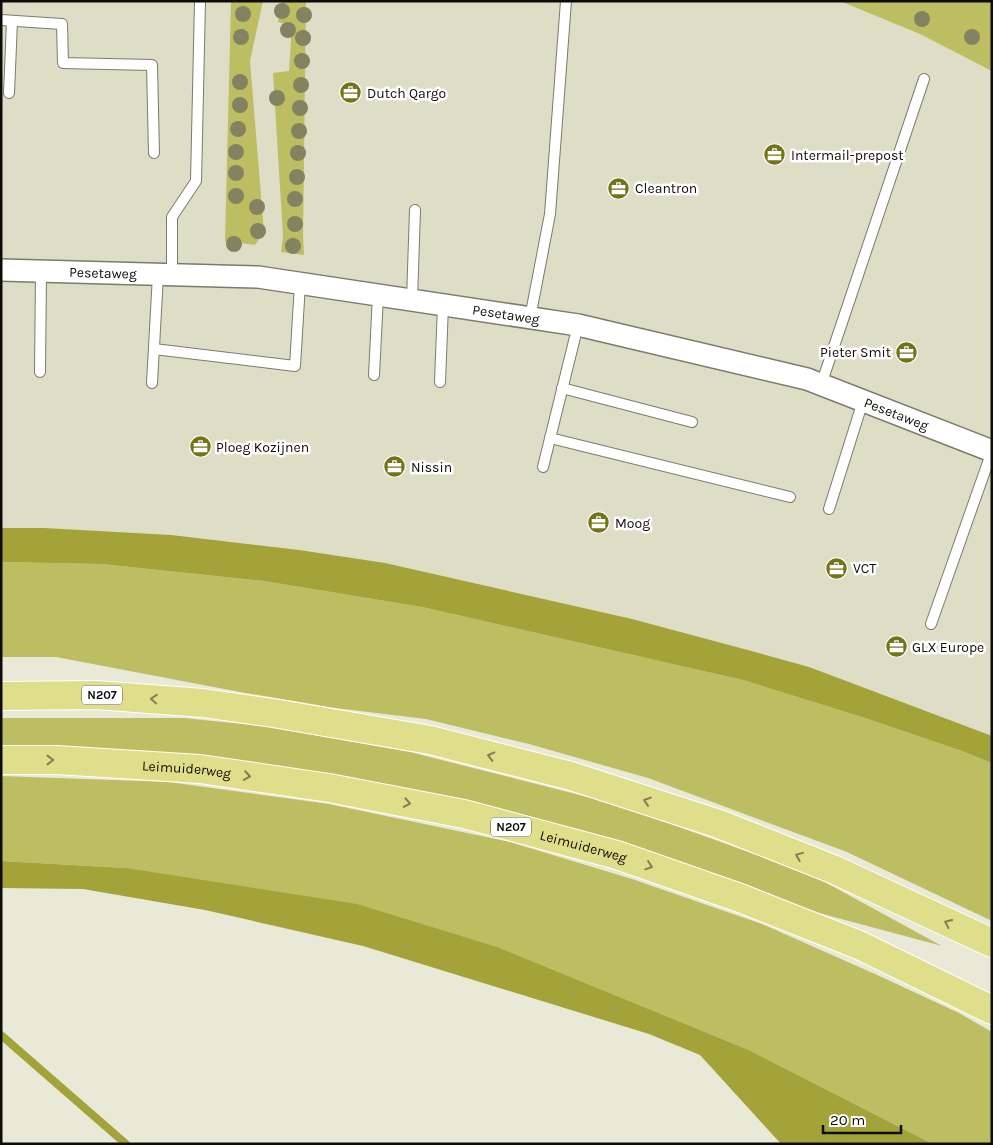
<svg xmlns="http://www.w3.org/2000/svg" width="993" height="1145" font-family="Karla,sans-serif">
<style>
.built{fill:#dddec5}
.green{fill:#bdbe62}
.water{fill:#a3a339}
.lines{fill:none;stroke-linecap:round;stroke-linejoin:round}
.stream{stroke:#a3a339;stroke-width:8}
.service-casing{stroke:#7b7c6c;stroke-width:12}
.minor-casing{stroke:#7b7c6c;stroke-width:24}
.primary-casing{stroke:#fff;stroke-width:30}
.service{stroke:#fff;stroke-width:10}
.minor{stroke:#fff;stroke-width:21}
.primary{stroke:#dfde8b;stroke-width:28}
.tree{fill:#838362}
.oneway{stroke:#808050}
.labels{text-anchor:middle;dominant-baseline:central;stroke-width:5;stroke-linejoin:round;paint-order:stroke}
.shield{fill:#fff;stroke:#565652;stroke-width:1}
.shield-label{font-size:12px;font-weight:bold;fill:#0d0d08}
.poi-label{font-size:14px;fill:#0d0d08;stroke:#fff;text-anchor:start}
.street-label{font-size:14px;fill:#0d0d08;stroke:#fff}
</style>
<rect width="100%" height="100%" fill="#e8e9d7"/>
<path class="built" d="M1 1H992V791L1 587Z"/>
<g class="green">
<path d="M231 1H263L250 61 264 232 255 245 225 241Z"/>
<path d="M282 1H306L303 236 304 255 281 252 283 236 273 73 289 71 292 26 278 22Z"/>
<path d="M840 1H992V71L920 34Z"/>
<path d="M1 562 102 564 264 581 422 607 743 680 865 718 959 750 992 763V921L847 852 648 778 529 744 426 719 335 708 240 692 56 657H1Z"/>
<path d="M1 718H183L264 726 410 752 615 804 810 874 942 946 819 913 583 832 1 748Z"/>
<path d="M1 776 169 782 329 804 510 842 632 879 762 924 875 974 959 1013 992 1032V1144H933L749 1050 500 948 126 868 1 861Z"/>
</g>
<g class="water">
<path d="M1 528H44L171 535 299 550 385 563 632 619 744 649 809 667 992 736V763L959 750 865 718 743 680 422 607 264 581 102 564 1 562Z"/>
<path d="M1 861 126 868 357 904 500 948 749 1050 933 1144H781L700 1055 649 1034 363 946 205 910 83 889 1 888Z"/>
</g>
<g class="lines">
<path class="stream" d="M1 1035 126 1144"/>
<defs>
<g id="service">
<path d="M1 20 62 24 63 63 152 65 154 153"/>
<path d="M9 93 12 21"/>
<path d="M172 275V217L196 181 200 1"/>
<path d="M412 300 415 210"/>
<path d="M530 318 550 214 566 1"/>
<path d="M154 349 295 366 300 284"/>
<path d="M40 372 41 271"/>
<path d="M374 375 378 295"/>
<path d="M440 382 443 305"/>
<path d="M152 383 158 275"/>
<path d="M821 385 924 79"/>
<path d="M562 388 692 422"/>
<path d="M550 438 790 497"/>
<path d="M543 467 578 325"/>
<path d="M829 509 863 401"/>
<path d="M931 624 992 451"/>
</g>
<g id="minor">
<path id="s1" d="M1 270 258 277 578 325 807 379 992 451"/>
</g>
<g id="primary">
<path d="M1 696 96 695 203 703 273 713 430 740 571 776 719 824 835 870 992 943"/>
<path id="s2" d="M1 760H57L200 769 329 788 464 814 617 855 740 898 859 945 992 1010"/>
</g>
</defs>
<use href="#service" class="service-casing"/>
<use href="#minor" class="minor-casing"/>
<use href="#primary" class="primary-casing"/>
<use href="#service" class="service"/>
<use href="#minor" class="minor"/>
<use href="#primary" class="primary"/>
</g>
<g class="tree">
<circle cx="282" cy="11" r="8"/>
<circle cx="243" cy="14" r="8"/>
<circle cx="304" cy="15" r="8"/>
<circle cx="922" cy="19" r="8"/>
<circle cx="288" cy="30" r="8"/>
<circle cx="241" cy="37" r="8"/>
<circle cx="972" cy="37" r="8"/>
<circle cx="303" cy="38" r="8"/>
<circle cx="302" cy="61" r="8"/>
<circle cx="240" cy="82" r="8"/>
<circle cx="301" cy="85" r="8"/>
<circle cx="277" cy="98" r="8"/>
<circle cx="240" cy="105" r="8"/>
<circle cx="300" cy="108" r="8"/>
<circle cx="238" cy="129" r="8"/>
<circle cx="299" cy="131" r="8"/>
<circle cx="236" cy="152" r="8"/>
<circle cx="298" cy="153" r="8"/>
<circle cx="236" cy="173" r="8"/>
<circle cx="297" cy="177" r="8"/>
<circle cx="236" cy="196" r="8"/>
<circle cx="295" cy="199" r="8"/>
<circle cx="257" cy="207" r="8"/>
<circle cx="295" cy="224" r="8"/>
<circle cx="258" cy="231" r="8"/>
<circle cx="234" cy="244" r="8"/>
<circle cx="293" cy="246" r="8"/>
</g>
<defs><path id="oneway-chevron" d="M-2-3.5L2.5 0L-2 3.5" fill="none" stroke-width="1.6" stroke-linecap="round" stroke-linejoin="round" transform="scale(1.25)"/></defs>
<g class="oneway">
<use href="#oneway-chevron" transform="translate(154 699) rotate(-176)"/>
<use href="#oneway-chevron" transform="translate(491 756) rotate(-166)"/>
<use href="#oneway-chevron" transform="translate(50 760)"/>
<use href="#oneway-chevron" transform="translate(247 776) rotate(9)"/>
<use href="#oneway-chevron" transform="translate(647 801) rotate(-162)"/>
<use href="#oneway-chevron" transform="translate(407 803) rotate(11)"/>
<use href="#oneway-chevron" transform="translate(799 856) rotate(-158)"/>
<use href="#oneway-chevron" transform="translate(649 866) rotate(19)"/>
<use href="#oneway-chevron" transform="translate(948 923) rotate(-155)"/>
</g>
<defs>
<symbol id="office-disc" viewBox="-11 -11 22 22"><circle r="9.5" fill="#747318" stroke="#fff"/><path d="M-6-3h4V-5.5h4V-3h4V5H-6ZM-1-4.5V-3h2v-1.5ZM-6 0V1H6V0Z" fill="#fff"/></symbol>
</defs>
<g fill-rule="evenodd">
<use href="#office-disc" x="338" y="80" width="25" height="25"/>
<use href="#office-disc" x="762" y="142" width="25" height="25"/>
<use href="#office-disc" x="606" y="176" width="25" height="25"/>
<use href="#office-disc" x="894" y="340" width="25" height="25"/>
<use href="#office-disc" x="188" y="434" width="25" height="25"/>
<use href="#office-disc" x="382" y="454" width="25" height="25"/>
<use href="#office-disc" x="586" y="510" width="25" height="25"/>
<use href="#office-disc" x="824" y="556" width="25" height="25"/>
<use href="#office-disc" x="884" y="634" width="25" height="25"/>
</g>
<g class="labels">
<g class="shield">
<rect x="82" y="685.5" width="40" height="19" rx="4"/>
<rect x="491" y="817.5" width="40" height="19" rx="4"/>
</g>
<g class="shield-label">
<text x="102" y="695">N207</text>
<text x="511" y="827">N207</text>
</g>
<g class="poi-label">
<text x="367" y="93">Dutch Qargo</text>
<text x="791" y="155">Intermail-prepost</text>
<text x="635" y="188">Cleantron</text>
<text x="891" y="352" text-anchor="end">Pieter Smit</text>
<text x="216" y="447">Ploeg Kozijnen</text>
<text x="411" y="467">Nissin</text>
<text x="615" y="523">Moog</text>
<text x="853" y="568">VCT</text>
<text x="912" y="647">GLX Europe</text>
</g>
<g class="street-label">
<text stroke="none"><textPath href="#s1" startOffset="102">Pesetaweg</textPath></text>
<text stroke="none"><textPath href="#s1" startOffset="508">Pesetaweg</textPath></text>
<text stroke="none"><textPath href="#s1" startOffset="912">Pesetaweg</textPath></text>
<text stroke="none"><textPath href="#s2" startOffset="186">Leimuiderweg</textPath></text>
<text stroke="none"><textPath href="#s2" startOffset="591">Leimuiderweg</textPath></text>
</g>
</g>
<rect width="993" height="1145" fill="none" stroke="#0d0d08" stroke-width="5"/>
<path d="M823 1125v8h78v-8" fill="none" stroke="#0d0d08" stroke-width="2.5"/>
<text x="830" y="1125" font-size="15" fill="#0d0d08" stroke="#ffffff" stroke-width="4" paint-order="stroke">20 m</text>
</svg>
